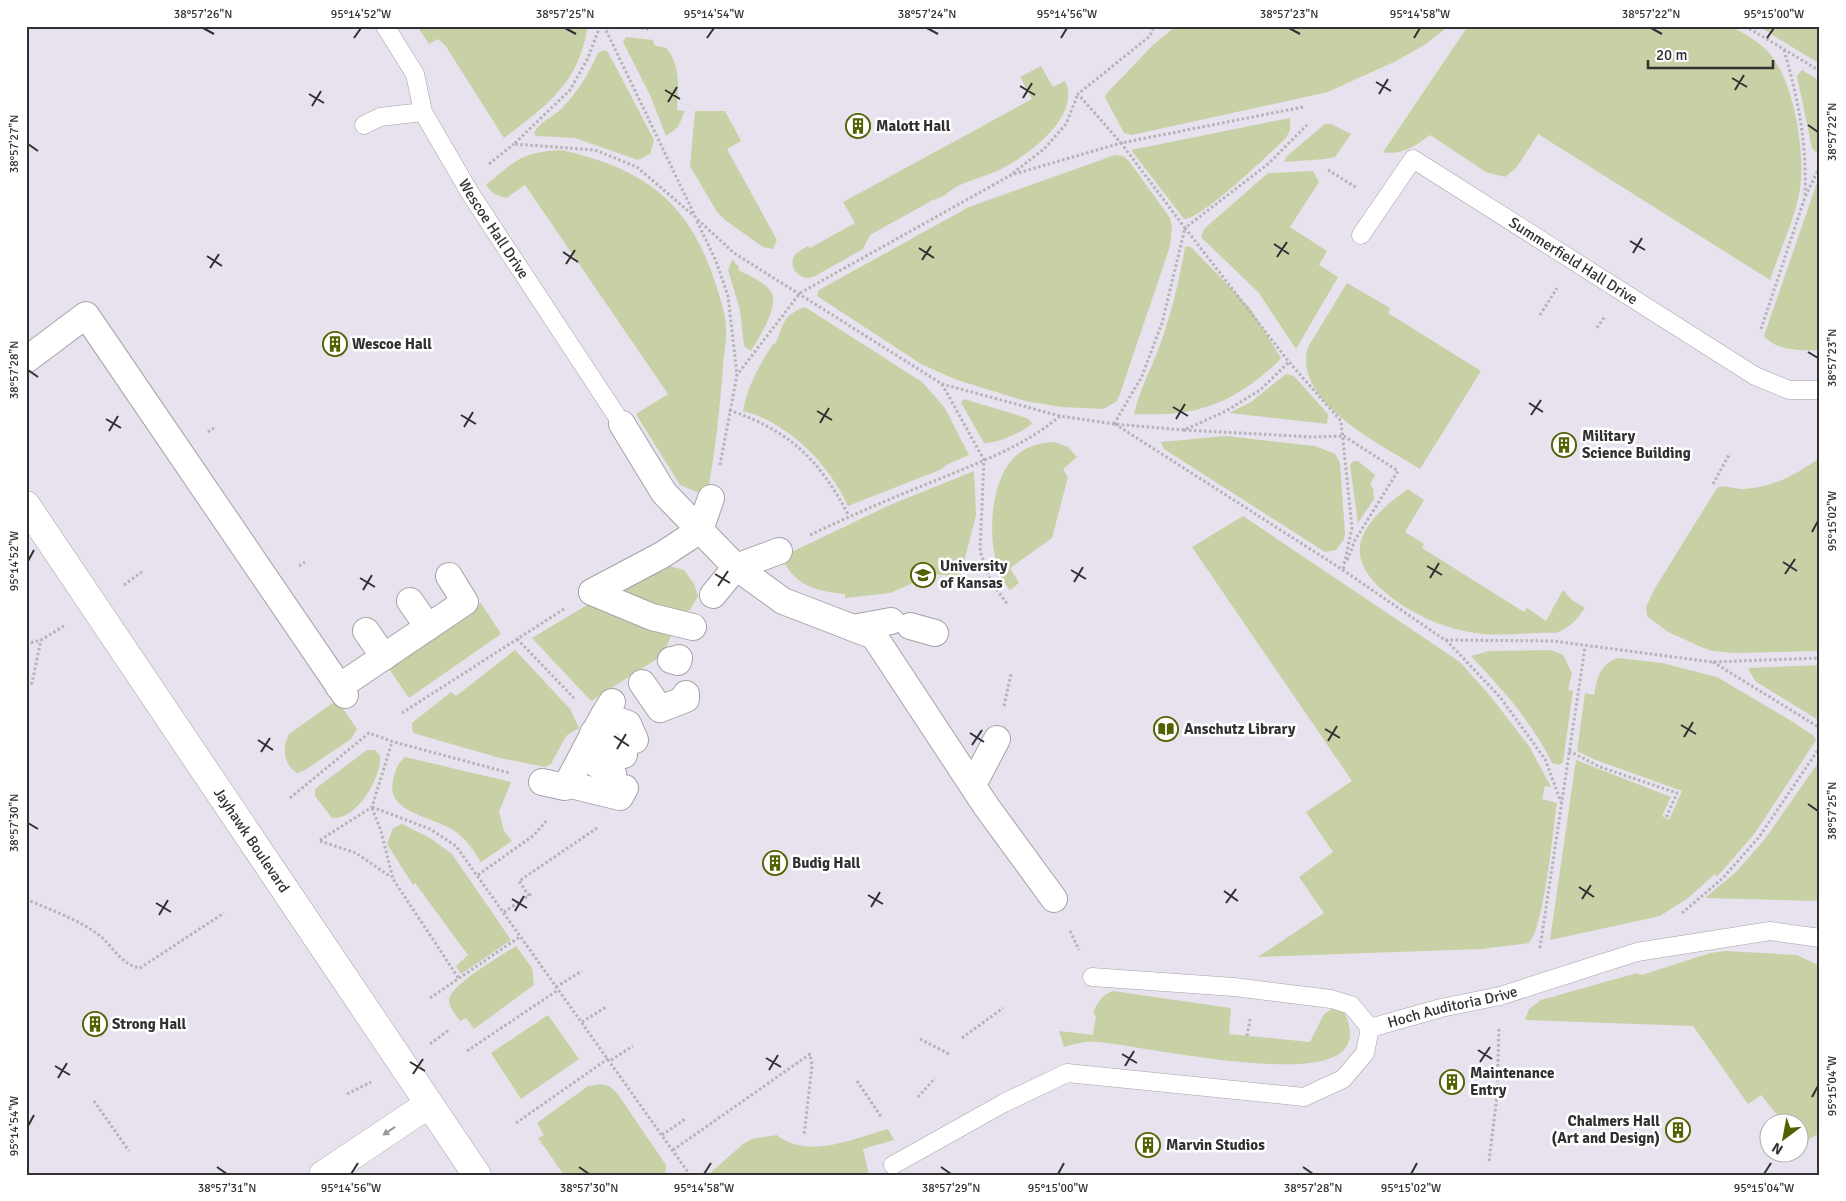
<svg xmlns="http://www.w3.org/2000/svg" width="1846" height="1201" font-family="Signika,sans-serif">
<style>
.built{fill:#e8e2ee;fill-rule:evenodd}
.green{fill:#c7d1a5}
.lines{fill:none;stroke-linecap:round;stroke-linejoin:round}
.service-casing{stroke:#a5a2a7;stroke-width:19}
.pedestrian-casing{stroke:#a5a2a7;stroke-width:28}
.minor-casing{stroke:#a5a2a7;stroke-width:29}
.path{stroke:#b5b3b7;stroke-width:3;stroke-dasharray:2.5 2.5;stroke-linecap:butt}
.service{stroke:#fff;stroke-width:18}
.pedestrian{stroke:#fff;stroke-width:26}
.minor{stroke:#fff;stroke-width:28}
.oneway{fill:#989898}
.ticks{fill:none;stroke:#313032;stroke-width:2}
.labels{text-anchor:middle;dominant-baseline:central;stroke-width:5;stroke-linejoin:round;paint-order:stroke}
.poi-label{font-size:15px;font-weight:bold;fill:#313032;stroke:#fff;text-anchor:start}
.street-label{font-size:15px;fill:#313032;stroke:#fff}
.neatline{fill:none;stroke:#313032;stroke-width:2}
.ticks-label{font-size:12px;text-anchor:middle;fill:#313032}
</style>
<rect width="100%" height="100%" fill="#f3f0f5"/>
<path class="built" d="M26 26H1820V1175H26ZM1768 1124H1798V1154H1768Z"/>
<g class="green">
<path d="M417 26H587V29C579 83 545 107 504 138L445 45 438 39 429 44Z"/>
<path d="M1176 26H1449L1426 44 1396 61 1328 92 1132 135 1124 133 1105 97 1107 93 1153 45Z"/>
<path d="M1468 26H1731C1746 35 1764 44 1774 59 1795 90 1805 152 1800 189 1796 216 1779 253 1770 280L1538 134 1517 167 1505 177 1486 172 1430 135C1416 145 1402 156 1383 152Z"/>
<path d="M1758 26H1820V64Z"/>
<path d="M626 37 653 40 654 45 666 48C681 65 678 87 677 110L685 111 678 127 666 136 651 97 623 42Z"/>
<path d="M603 50 608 52 654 140 650 154 638 160 575 138 536 136 534 133C540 121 553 117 562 108 578 92 589 73 598 53Z"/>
<path d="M1041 66 1053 87 1065 81C1082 116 1027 157 999 170 985 176 970 180 956 187 948 192 943 198 933 200L870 235 863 249 815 276C806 280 800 277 794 270 789 256 797 252 808 246L810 248 855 223 843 202 1032 99 1020 77Z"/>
<path d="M1802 70 1820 81V149L1816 152 1812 148 1797 76Z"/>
<path d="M695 111H725L741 141 727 149 777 240 773 249 763 247 725 220 717 212 690 166Z"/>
<path d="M1290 118V130L1286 138C1270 153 1201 220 1184 219L1131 150Z"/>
<path d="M1325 124H1331L1351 134 1335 157C1319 161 1301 160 1284 162L1286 157Z"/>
<path d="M562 150C640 168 686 198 713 276 718 292 725 310 726 327 727 339 724 353 723 365 720 409 715 453 707 496L680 485 636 414 668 394 525 185 506 198 494 194 486 185C516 160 522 152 562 150Z"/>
<path d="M1115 155 1123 156 1129 161 1170 218 1172 226 1170 246 1120 394 1116 402 1103 409 1061 407 1025 401 957 380 921 364 817 296 819 290 969 207Z"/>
<path d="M1313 171 1319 182 1290 227 1327 251 1319 265 1338 277 1296 349 1259 293 1201 237 1204 229 1268 173Z"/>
<path d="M1820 174V350C1802 351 1776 351 1764 336Z"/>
<path d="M1190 246 1250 308 1281 358C1275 366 1266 372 1258 379 1217 410 1185 416 1134 414 1139 392 1149 373 1157 353 1170 319 1179 283 1185 247Z"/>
<path d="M732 260H735L734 262 739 267 738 270C748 275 760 280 768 288 784 301 759 337 751 351L744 346 740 310 728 270Z"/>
<path d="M1347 283 1390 308 1388 313 1481 371 1420 469C1383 445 1292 403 1308 347Z"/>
<path d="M805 307 922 382 945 408 969 455 946 465 942 469 848 506C829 464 789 423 743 411 748 385 759 366 773 344H775C785 326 779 317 805 307Z"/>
<path d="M1286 374 1294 376 1328 414 1327 424 1229 413 1251 402Z"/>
<path d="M964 399 1027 418 1032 423C1027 431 993 445 984 443L963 406 961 403Z"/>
<path d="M1226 436 1315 446 1335 454 1340 463 1345 533 1344 539 1336 550 1325 552 1164 449 1161 442Z"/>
<path d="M1054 442 1068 447 1077 457 1063 469 1068 477 1052 538 1010 568 1019 583 1010 590C984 560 986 480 1018 454 1029 445 1041 443 1054 442Z"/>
<path d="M1820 458V651L1735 653 1712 651 1701 647 1668 632 1647 616 1646 607 1654 590 1717 488C1724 484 1736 490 1744 489 1776 486 1793 476 1820 458Z"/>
<path d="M1353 461H1358L1375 475 1370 485 1373 488 1374 499 1358 523 1350 465Z"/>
<path d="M974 471 976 515 960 577 934 574 890 593 845 598V594C815 591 795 586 781 557L890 505Z"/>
<path d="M1408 489 1424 500 1405 532 1424 544 1422 548 1524 612 1527 608 1546 621 1563 590 1572 600 1585 608C1577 619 1569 629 1555 633 1528 632 1502 637 1475 633 1444 628 1420 618 1395 600 1337 558 1357 525 1408 489Z"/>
<path d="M1243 516 1460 662 1491 697 1529 746 1551 787 1545 786 1542 799 1557 803C1553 829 1544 929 1529 943L1481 949 1258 957 1324 913 1299 877 1333 852 1306 812 1352 781 1192 547Z"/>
<path d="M669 566 684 570 694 584 698 596 690 610 676 614 621 593 627 587Z"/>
<path d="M597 599 673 631 663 655 591 701 532 638Z"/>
<path d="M481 603 501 634 409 698 387 666Z"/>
<path d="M515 650 570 709 579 728 566 736 551 764 545 767 500 758 413 733 412 723 451 692 456 696Z"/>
<path d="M1551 650 1563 655 1572 673 1568 690 1573 691 1563 762 1559 765 1552 763C1533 723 1501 688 1471 656L1489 651Z"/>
<path d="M1618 658 1662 663 1717 677 1793 722 1814 736 1816 740 1755 833 1717 877 1715 874 1688 898 1660 916 1550 940 1576 760 1671 797 1662 816 1669 820 1682 791 1593 759 1577 751 1585 693 1594 695C1597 678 1600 664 1618 658Z"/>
<path d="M1820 665V721L1755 681 1748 668Z"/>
<path d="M337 700 357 729 351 739 305 770 297 773C283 764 282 748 289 734Z"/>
<path d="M367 750H375L380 756C382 777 356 821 332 818L315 796V789Z"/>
<path d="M405 757 511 782 499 812 504 831 512 841 481 862C474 851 467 840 456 832 437 817 385 814 393 781 395 771 397 764 405 757Z"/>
<path d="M1820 760V901L1705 898 1737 871 1765 839Z"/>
<path d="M402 824 430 838 452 854 511 940 461 974 456 966 468 955 415 883 413 885 387 844 393 828Z"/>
<path d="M516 946 532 968 534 985 474 1029 466 1018 460 1021C456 1015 449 1007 449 1000 450 985 502 955 516 946Z"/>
<path d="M1726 951 1797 955 1820 966V1133L1799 1145 1798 1124 1784 1123 1761 1095 1748 1104 1693 1026 1525 1020 1529 1009 1541 1000 1637 973 1642 975 1710 953Z"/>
<path d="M1113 991 1231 1008 1229 1034 1310 1042 1324 1014 1335 1007 1343 1010C1351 1025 1355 1043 1339 1054 1301 1081 1147 1047 1098 1042 1087 1041 1075 1043 1064 1047L1059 1031 1093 1035 1096 1016 1093 1013C1098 1002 1101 995 1113 991Z"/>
<path d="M548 1015 579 1059 521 1099 491 1053Z"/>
<path d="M601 1084 609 1086 617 1093 666 1165 665 1175H564L538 1138 544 1135 537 1123 588 1086Z"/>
<path d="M888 1129 894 1140 863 1149 869 1175H708L743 1144 752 1139 777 1135C808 1160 855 1138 888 1129Z"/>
</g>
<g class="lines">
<defs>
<g id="service">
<path id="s1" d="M385 26 415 74 423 112 470 193 622 424"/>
<path d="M364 125 380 117 423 112"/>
<path id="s2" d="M1361 235 1413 159 1755 376 1789 390H1820"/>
<path id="s3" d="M1092 977 1234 987 1331 999 1351 1005 1370 1028 1441 1008 1500 996 1637 952 1770 931 1820 938"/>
<path d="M893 1165 1004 1103 1067 1073 1304 1097 1343 1079 1365 1053 1370 1028"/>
</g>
<g id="pedestrian">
<path d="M26 360 86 315 345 695"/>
<path d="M622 424 664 493 736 567 783 601 874 636 986 806 1054 899"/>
<path d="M592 592 662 555 700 530 711 498"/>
<path d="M592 592 652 617 693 627"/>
<path d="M713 595 736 567 779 551"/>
<path d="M410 601 428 627"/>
<path d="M910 626 935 633"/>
<path d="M853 628 891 621"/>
<path d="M366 631 384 657"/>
<path d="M671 660 678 662 679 658"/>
<path d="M642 683 660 709 686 699V694"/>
<path d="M339 687 465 602 449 576"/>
<path d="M604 715 628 724 635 740"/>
<path d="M593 733 624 755"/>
<path d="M583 756 613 774"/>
<path d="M542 782 565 787C582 759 594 729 612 702"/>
<path d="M567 784 620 797 625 788"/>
<path d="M973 785 997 739"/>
</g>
<g id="minor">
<path id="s4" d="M26 505 477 1175"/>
<path d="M323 1175 429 1104"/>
</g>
</defs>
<use href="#service" class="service-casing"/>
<use href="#pedestrian" class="pedestrian-casing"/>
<use href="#minor" class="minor-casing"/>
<g class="path">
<path d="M600 26 588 58 570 90 514 144 595 150 637 167 694 216"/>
<path d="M604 26 696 218 734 253 942 384 1060 416 1114 424 1184 430 1226 411 1260 390 1289 362"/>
<path d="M626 26 647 29 660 26"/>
<path d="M1745 26 1820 71"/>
<path d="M1784 50C1798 98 1807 144 1805 194"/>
<path d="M1303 107 1121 143 1185 228 1268 164 1307 125"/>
<path d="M489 164 514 144"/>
<path d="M1328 170 1357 188"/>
<path d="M1013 173 1044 149 1066 124 1078 94"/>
<path d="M697 221 716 261 728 296 737 375"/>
<path d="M1185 228 1289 362 1341 421 1352 528 1343 570"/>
<path d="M1540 315 1557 288"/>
<path d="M1597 328 1605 316"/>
<path d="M1761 329 1805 197 1820 166"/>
<path d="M942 384 984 460 980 551 991 582 1008 605"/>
<path d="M729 410C790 431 819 459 849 516"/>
<path d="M1114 424 1142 376 1162 323 1185 228"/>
<path d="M1115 424 1343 570 1445 640 1553 641 1712 662 1820 658"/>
<path d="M1184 430 1313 437 1344 436 1398 471 1355 540 1347 561"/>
<path d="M208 432 214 428"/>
<path d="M720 465 737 375 800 293 1011 175 1121 143 1078 94 1150 36 1154 26"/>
<path d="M1713 484 1730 453"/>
<path d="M810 535C852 515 894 497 937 480 980 462 1025 446 1060 416"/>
<path d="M299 566 305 562"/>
<path d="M124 585 143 571"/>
<path d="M517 639 574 698"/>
<path d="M1446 640 1500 697 1545 759 1561 802"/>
<path d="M26 644 41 640 64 626"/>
<path d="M1713 662 1820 728"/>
<path d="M26 686 32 683 41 640"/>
<path d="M1004 706 1011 674"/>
<path d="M402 713 564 609"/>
<path d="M1569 751 1600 767 1677 793 1666 818"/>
<path d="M290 798 369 733 394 742 510 773"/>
<path d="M372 807 430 829 456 846 690 1175"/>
<path d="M372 808 381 831 393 879 459 979"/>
<path d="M320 840 372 807 392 742"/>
<path d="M320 841 356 853 391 877"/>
<path d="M478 875 534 835 548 819"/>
<path d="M529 896 519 881 597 828"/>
<path d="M26 899C50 910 78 919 99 935 113 946 121 965 140 968L224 913"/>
<path d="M504 912 531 894"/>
<path d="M1682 913 1723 878 1759 837 1820 747"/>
<path d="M1070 931 1079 950"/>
<path d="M1540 948 1585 647"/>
<path d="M556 987 582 971"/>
<path d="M430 998 521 936"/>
<path d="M582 1022 606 1007"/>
<path d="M1247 1036 1250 1019"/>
<path d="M962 1038 1003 1008"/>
<path d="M920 1039 951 1055"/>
<path d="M430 1044 450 1029"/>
<path d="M467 1051 558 990"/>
<path d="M611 1060 633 1046"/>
<path d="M857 1081 882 1118"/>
<path d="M347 1094 371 1082"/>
<path d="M918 1097 935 1078"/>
<path d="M94 1101 129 1151"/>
<path d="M516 1123 609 1058"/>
<path d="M662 1135 685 1119"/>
<path d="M673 1150 810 1054 812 1065 804 1136"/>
<path d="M1489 1161 1497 1096 1499 1027"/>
</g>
<use href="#service" class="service"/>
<use href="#pedestrian" class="pedestrian"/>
<use href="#minor" class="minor"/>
</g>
<defs><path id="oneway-solid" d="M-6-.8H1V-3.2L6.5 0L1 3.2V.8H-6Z" transform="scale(1.25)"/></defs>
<use class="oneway" href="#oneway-solid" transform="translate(389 1131) rotate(146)"/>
<path class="ticks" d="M203 28 214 34M565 28 576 34M927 28 938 34M1289 28 1300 34M1651 28 1662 34M354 38 361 28M707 38 714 28M1061 38 1067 28M1414 38 1420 28M1767 38 1774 28M1732 78 1747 87M1376 82 1391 91M1020 86 1035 95M665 90 680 99M1735 90 1744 75M309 94 324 103M1379 94 1388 79M1023 98 1032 83M668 102 677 87M312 106 321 91M1808 125 1818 132M28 144 38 151M1630 241 1645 250M1274 244 1289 254M919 248 934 258M563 252 578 262M1633 253 1642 238M207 256 222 266M1277 257 1287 242M922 260 931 246M566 264 575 250M210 268 219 254M1808 352 1818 358M28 370 38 377M1529 403 1543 412M1173 407 1188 416M817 411 832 420M461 415 476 424M1531 415 1541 400M106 419 121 428M1176 419 1185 404M820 423 829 408M464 427 473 412M109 431 118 416M1812 532 1818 521M28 561 34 550M1783 562 1797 571M1427 566 1442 575M1071 570 1086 579M715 574 730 583M1785 574 1795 559M360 578 375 587M1430 578 1439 563M1074 582 1083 567M718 586 728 571M363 590 372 575M1681 725 1696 734M1325 729 1340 738M970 733 984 742M614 736 629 746M1684 737 1693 722M258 740 273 750M1328 741 1337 726M972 745 982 730M617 749 626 734M261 752 270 738M1808 804 1818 811M28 823 38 829M1579 887 1594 897M1224 891 1238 901M868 895 883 904M512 899 527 908M1582 899 1591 885M156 903 171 912M1226 903 1236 889M871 907 880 892M515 911 524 896M159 915 168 900M1478 1050 1492 1059M1122 1054 1137 1063M766 1058 781 1067M410 1062 425 1071M1480 1062 1490 1047M55 1066 70 1075M1125 1066 1134 1051M769 1070 778 1055M413 1074 423 1059M58 1078 67 1063M1812 1097 1818 1086M28 1126 34 1115M217 1167 227 1174M579 1167 589 1174M941 1167 951 1174M1303 1167 1313 1174M351 1174 358 1163M704 1174 711 1163M1058 1174 1064 1163M1411 1174 1417 1163M1764 1174 1771 1163"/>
<defs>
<symbol id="building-ring" viewBox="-11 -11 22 22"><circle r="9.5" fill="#fff" stroke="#546102" stroke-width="1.5"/><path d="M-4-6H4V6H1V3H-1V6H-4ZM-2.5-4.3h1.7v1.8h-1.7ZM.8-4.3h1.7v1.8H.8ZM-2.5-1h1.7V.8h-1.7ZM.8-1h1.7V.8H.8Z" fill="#546102"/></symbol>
<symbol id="university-ring" viewBox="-11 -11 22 22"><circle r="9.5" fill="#fff" stroke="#546102" stroke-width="1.5"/><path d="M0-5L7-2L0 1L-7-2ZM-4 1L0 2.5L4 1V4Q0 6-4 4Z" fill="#546102"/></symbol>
<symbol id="library-ring" viewBox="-11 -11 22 22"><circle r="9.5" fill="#fff" stroke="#546102" stroke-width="1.5"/><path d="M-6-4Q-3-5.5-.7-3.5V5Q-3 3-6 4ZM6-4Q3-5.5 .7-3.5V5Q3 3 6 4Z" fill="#546102"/></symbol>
</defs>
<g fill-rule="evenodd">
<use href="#building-ring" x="844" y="112" width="28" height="28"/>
<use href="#building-ring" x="321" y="330" width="28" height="28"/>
<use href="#building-ring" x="1550" y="431" width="28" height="28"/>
<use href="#university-ring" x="909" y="561" width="28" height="28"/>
<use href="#library-ring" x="1152" y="715" width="28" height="28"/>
<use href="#building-ring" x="761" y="849" width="28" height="28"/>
<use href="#building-ring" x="81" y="1010" width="28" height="28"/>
<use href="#building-ring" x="1438" y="1068" width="28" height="28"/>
<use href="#building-ring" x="1664" y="1116" width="28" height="28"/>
<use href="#building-ring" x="1134" y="1131" width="28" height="28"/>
</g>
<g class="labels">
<g class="poi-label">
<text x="876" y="126">Malott Hall</text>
<text x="352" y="344">Wescoe Hall</text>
<text x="1582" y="436">Military<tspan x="1582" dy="17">Science Building</tspan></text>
<text x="940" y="566">University<tspan x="940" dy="17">of Kansas</tspan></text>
<text x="1184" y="729">Anschutz Library</text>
<text x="792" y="863">Budig Hall</text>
<text x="112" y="1024">Strong Hall</text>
<text x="1470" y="1073">Maintenance<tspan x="1470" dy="17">Entry</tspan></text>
<text x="1660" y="1121" text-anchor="end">Chalmers Hall<tspan x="1660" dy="17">(Art and Design)</tspan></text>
<text x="1166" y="1145">Marvin Studios</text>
</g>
<g class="street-label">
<text stroke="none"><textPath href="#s1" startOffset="232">Wescoe Hall Drive</textPath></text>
<text stroke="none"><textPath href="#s2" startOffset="282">Summerfield Hall Drive</textPath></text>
<text stroke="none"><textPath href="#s4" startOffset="404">Jayhawk Boulevard</textPath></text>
<text stroke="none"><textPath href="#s3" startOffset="376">Hoch Auditoria Drive</textPath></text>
</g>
</g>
<rect width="1846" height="1201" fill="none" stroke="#ffffff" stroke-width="55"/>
<g transform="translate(1784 1138) rotate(212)"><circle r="24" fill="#ffffff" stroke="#adacad"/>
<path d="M0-4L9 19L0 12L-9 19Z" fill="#546102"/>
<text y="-8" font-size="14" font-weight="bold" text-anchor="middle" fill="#313032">N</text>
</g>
<path d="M1648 60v8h125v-8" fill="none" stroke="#313032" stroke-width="2.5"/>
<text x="1656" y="60" font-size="15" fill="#313032" stroke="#ffffff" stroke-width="4" paint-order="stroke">20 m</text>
<rect x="28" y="28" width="1790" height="1146" class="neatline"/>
<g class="ticks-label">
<text x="203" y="18">38°57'26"N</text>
<text x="361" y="18">95°14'52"W</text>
<text x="565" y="18">38°57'25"N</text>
<text x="714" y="18">95°14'54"W</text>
<text x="927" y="18">38°57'24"N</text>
<text x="1067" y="18">95°14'56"W</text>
<text x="1289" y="18">38°57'23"N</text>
<text x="1420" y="18">95°14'58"W</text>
<text x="1651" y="18">38°57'22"N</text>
<text x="1774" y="18">95°15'00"W</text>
<text transform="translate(1832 132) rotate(-90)" y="4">38°57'22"N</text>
<text transform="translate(14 144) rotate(-90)" y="4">38°57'27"N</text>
<text transform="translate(1832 358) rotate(-90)" y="4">38°57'23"N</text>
<text transform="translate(14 370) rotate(-90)" y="4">38°57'28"N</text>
<text transform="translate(1832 521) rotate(-90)" y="4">95°15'02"W</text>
<text transform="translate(14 561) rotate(-90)" y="4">95°14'52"W</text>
<text transform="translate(1832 811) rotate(-90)" y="4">38°57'25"N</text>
<text transform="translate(14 823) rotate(-90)" y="4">38°57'30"N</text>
<text transform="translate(1832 1086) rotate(-90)" y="4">95°15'04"W</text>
<text transform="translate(14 1126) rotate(-90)" y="4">95°14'54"W</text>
<text x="227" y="1192">38°57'31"N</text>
<text x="351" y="1192">95°14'56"W</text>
<text x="589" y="1192">38°57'30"N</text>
<text x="704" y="1192">95°14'58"W</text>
<text x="951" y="1192">38°57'29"N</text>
<text x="1058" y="1192">95°15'00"W</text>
<text x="1313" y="1192">38°57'28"N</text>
<text x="1411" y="1192">95°15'02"W</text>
<text x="1764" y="1192">95°15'04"W</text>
</g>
</svg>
